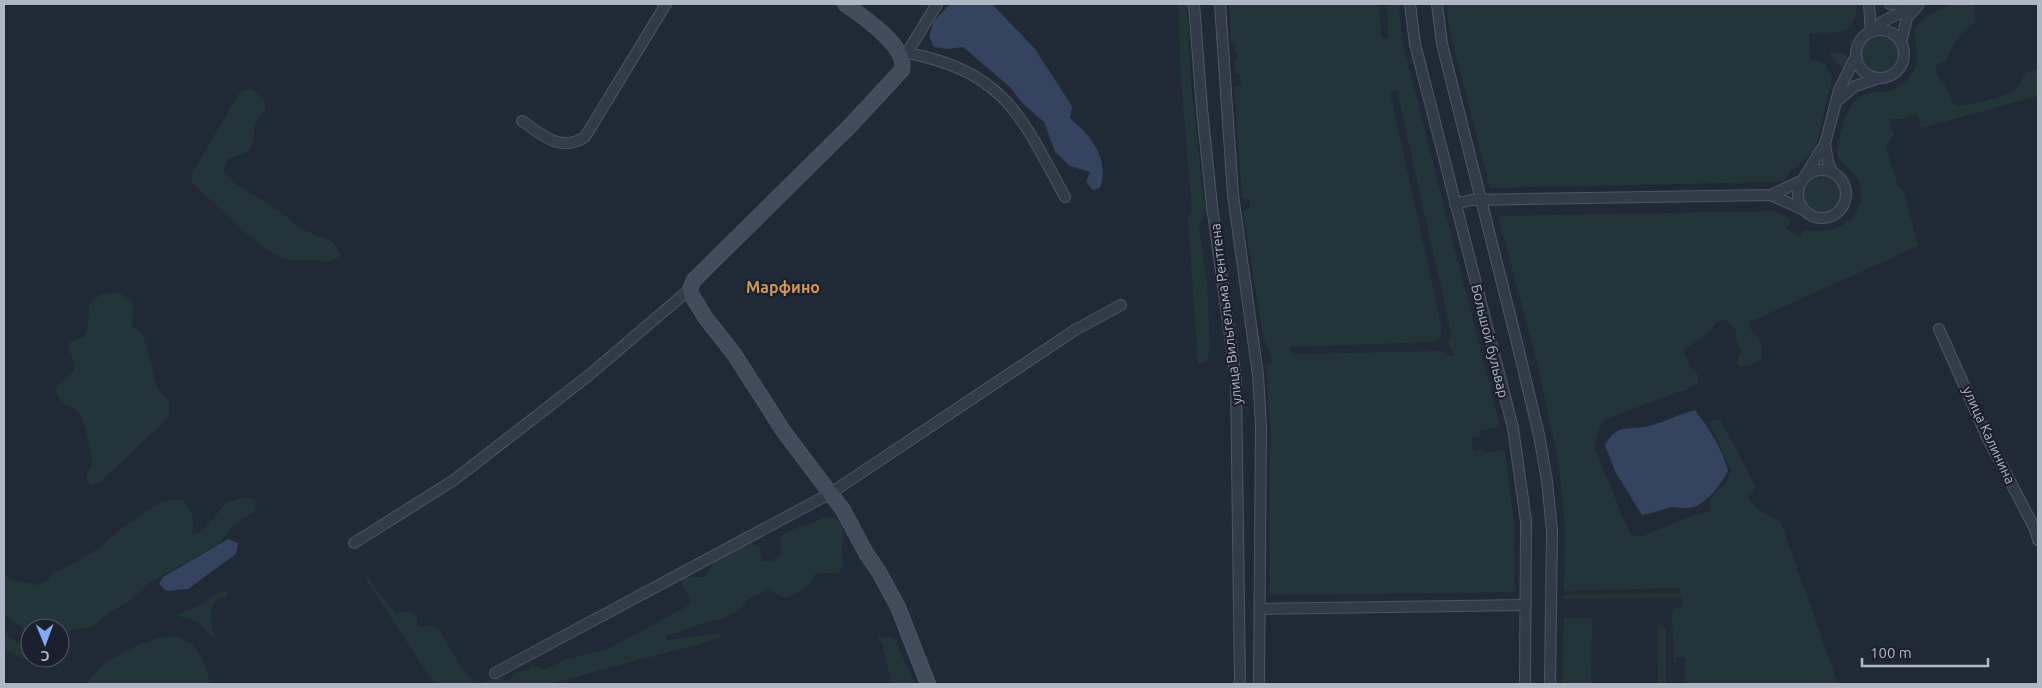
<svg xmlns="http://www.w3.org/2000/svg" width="2042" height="688" font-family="Ubuntu,sans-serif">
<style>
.green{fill:#233538;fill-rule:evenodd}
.water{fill:#35445e}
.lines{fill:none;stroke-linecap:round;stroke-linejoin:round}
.street-casing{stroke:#4f5662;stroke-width:12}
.secondary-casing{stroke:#4f5662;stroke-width:16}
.street{stroke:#343b48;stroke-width:10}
.secondary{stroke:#424a5b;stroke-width:14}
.labels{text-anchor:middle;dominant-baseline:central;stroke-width:4.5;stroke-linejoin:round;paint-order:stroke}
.street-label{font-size:14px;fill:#afb6c4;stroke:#1a202c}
.quarter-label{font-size:16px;font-weight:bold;fill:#d0965e;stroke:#1a202c}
</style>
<rect width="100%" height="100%" fill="#212937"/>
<g class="green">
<path d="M1178 4H1187L1191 81 1205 213 1199 227 1207 284 1210 348 1206 363 1198 364 1188 218 1192 211 1181 79Z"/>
<path d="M1229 4H1379L1381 35 1386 39 1388 37 1387 4H1399L1402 40 1500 427 1480 431V436L1471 438 1474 451 1483 449 1485 453 1505 449 1514 524 1515 592 1269 595 1270 425 1266 366 1273 363 1272 357 1263 336 1243 212 1250 208V201L1242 198 1234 87 1241 86 1240 74 1235 73 1234 62 1237 61V52L1233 50 1236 48V45L1231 43ZM1397 90 1452 337 1447 342 1455 355 1448 356 1442 351 1296 354 1291 351V347L1434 342 1440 338 1442 329 1390 92Z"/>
<path d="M1447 4H1856C1857 40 1837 31 1809 33L1810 59 1825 64 1832 77 1831 84 1815 151 1792 170 1782 182 1490 188 1453 44 1447 18Z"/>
<path d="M1951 4H1973L1976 21 1958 38 1946 60 1936 65C1934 77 1944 79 1947 89 1949 95 1950 102 1956 105 1962 108 2006 96 2012 92 2020 87 2021 76 2029 71H2038V96L1925 127H1921L1918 116 1910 114 1904 119H1890L1889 123 1894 134 1886 147 1898 186 1904 192 1918 246 1750 322 1751 330C1760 337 1764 349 1761 359L1750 366 1742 367 1736 363 1741 352 1736 338V329L1724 319 1716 322 1711 331 1684 350 1690 367 1698 375V383L1685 391 1677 392 1605 420 1599 427 1594 446 1630 534 1641 537 1683 519 1711 511 1709 500 1726 482 1731 470 1709 422 1717 419 1721 421 1756 487 1749 497C1756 512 1768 514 1781 522L1838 684H1685V657H1676V662H1674L1672 613 1675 608 1682 606V597L1564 599V595L1681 593 1679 588 1564 591 1565 529 1559 464 1536 358 1498 216 1776 211 1791 220 1786 228 1799 237 1805 229C1833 238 1868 219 1860 185 1856 171 1841 166 1837 154 1837 144 1841 134 1843 124 1858 73 1885 107 1909 78 1927 58 1908 38 1918 24 1925 15 1941 9 1951 4Z"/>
<circle cx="1879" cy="54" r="19"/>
<path d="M1831 52 1846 54 1847 61 1842 69 1829 54Z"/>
<path d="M252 89 265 102V110C246 127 260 135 250 149 240 161 225 149 224 173L236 184 282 213 301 229 333 242 341 255C329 266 323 260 309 260 301 259 293 261 285 259 259 251 214 202 192 183V173L238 95 244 90Z"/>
<circle cx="1822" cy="194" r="19"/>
<path d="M117 292 131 300 134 308 131 325 143 335 158 390 169 402V418L162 424 99 483 91 485 86 480C86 472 91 469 92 462 92 457 84 418 80 414 70 402 57 409 56 387L74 371C76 360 68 353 69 342L84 337 88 329 89 306 100 294Z"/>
<path d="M246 497 255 500 256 510 231 527 220 543 149 583 127 603 109 612 93 627 73 629 65 635H60V628H30V634L4 614V575L10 579 39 585 48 580 54 572 73 564 99 548 122 528 162 501 182 499C192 510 195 519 192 534L201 532 227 502Z"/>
<path d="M826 516C857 522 835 543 844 563L840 572C830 575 823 571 814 575 809 590 799 592 786 598L768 590 750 598 737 612 721 620H712L667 636 666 640 720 633 721 638 549 684H482L495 677 509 681 516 673 530 669 532 665 546 669 567 659 606 650 689 605 691 600 680 580 684 577H704L715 561 751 543 759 547 762 561H772L782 552 780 538C789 526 814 526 826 516Z"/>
<path d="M364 576 369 577 374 587 396 613 411 612 417 617 418 626H432L440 631 462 669 473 678V684H438L429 676Z"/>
<path d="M228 591 227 596 214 602C209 617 211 626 215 640L197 622 176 615 197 607 219 592Z"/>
<path d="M1564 618H1592L1591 684H1562Z"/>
<path d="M1657 624 1663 625 1666 629V684H1658Z"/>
<path d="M4 634 30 650V658H39L41 661C28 663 14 656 4 647Z"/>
<path d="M168 636C199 639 203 656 210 684H87C101 660 141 641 168 636Z"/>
<path d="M877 636 894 638 915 684H892L882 644Z"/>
</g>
<g class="water">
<path d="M950 4H992L1035 49 1072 106 1070 118C1091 136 1110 159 1100 188L1093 190 1086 182 1090 172 1070 166 1055 152 1044 122 1022 103 1010 87 963 47 948 49 934 47 929 36 934 21Z"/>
<path d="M1695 410C1710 430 1722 448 1728 471 1721 485 1705 507 1688 508 1683 509 1678 507 1672 507 1662 509 1652 514 1642 515L1615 471 1605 445C1618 422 1628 431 1649 426 1665 422 1679 414 1695 410Z"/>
<path d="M228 539 238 543 236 554 188 589 166 591 159 584 163 577Z"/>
</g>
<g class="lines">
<defs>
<g id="street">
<path d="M1194 4 1202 109 1212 206 1236 380 1240 684"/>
<path d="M1220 4 1233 195 1258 375 1261 425 1259 684"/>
<path d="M1410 4 1415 44 1513 428 1526 521 1525 684"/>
<path d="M1437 4 1442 44 1516 339 1539 435 1547 481 1552 531 1550 684"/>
<path d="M1869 4 1871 32"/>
<path d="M1890 4H1912"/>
<path d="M1875 30 1882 22 1917 4"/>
<circle cx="1880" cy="54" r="24"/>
<path d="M1901 42 1907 18 1918 5"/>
<path d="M908 53C1005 72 1022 117 1065 197"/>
<path d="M905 56 937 4"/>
<path d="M1836 102 1855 86 1879 78"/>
<path d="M522 121C543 135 560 153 585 137L666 4"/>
<path d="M1825 144 1828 162 1832 172"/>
<circle cx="1822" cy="194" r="24"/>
<path d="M1805 176 1825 144 1839 90 1856 56"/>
<path d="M1771 195 1802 209"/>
<path d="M1455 204 1471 200 1771 195 1801 181"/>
<path d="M1939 329 1988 439 2035 529 2038 540"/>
<path d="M354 543 454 480 588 376 690 289"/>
<path d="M1260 609 1526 605"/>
<path d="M495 673 831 493 1075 330 1121 305"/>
</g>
<path id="secondary" d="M845 4C862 16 908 46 902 70L850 126 694 280 690 289 691 294 705 317 734 354 784 432 843 510 866 553 879 572 898 607 928 684"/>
</defs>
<use href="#street" class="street-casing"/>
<use href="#secondary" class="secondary-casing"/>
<use href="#street" class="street"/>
<use href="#secondary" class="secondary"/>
</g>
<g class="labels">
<g class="street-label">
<text transform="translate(1226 314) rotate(-97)">улица Вильгельма Рентгена</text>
<text transform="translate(1490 341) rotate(76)">Большой бульвар</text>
<text transform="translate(1989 435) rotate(65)">улица Калинина</text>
</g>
<g class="quarter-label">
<text x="783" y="287">Марфино</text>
</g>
</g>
<rect width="2042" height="688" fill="none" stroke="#afb6c4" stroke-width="10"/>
<g transform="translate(45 643) rotate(179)"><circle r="24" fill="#1a202c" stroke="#565c69"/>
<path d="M0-4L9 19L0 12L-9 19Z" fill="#83a8f5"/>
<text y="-8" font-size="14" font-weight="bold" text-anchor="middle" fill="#afb6c4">С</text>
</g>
<path d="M1862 658v8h126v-8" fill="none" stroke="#afb6c4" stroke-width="2.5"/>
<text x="1870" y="658" font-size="15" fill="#afb6c4" stroke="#1a202c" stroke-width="4" paint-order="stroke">100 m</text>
</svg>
